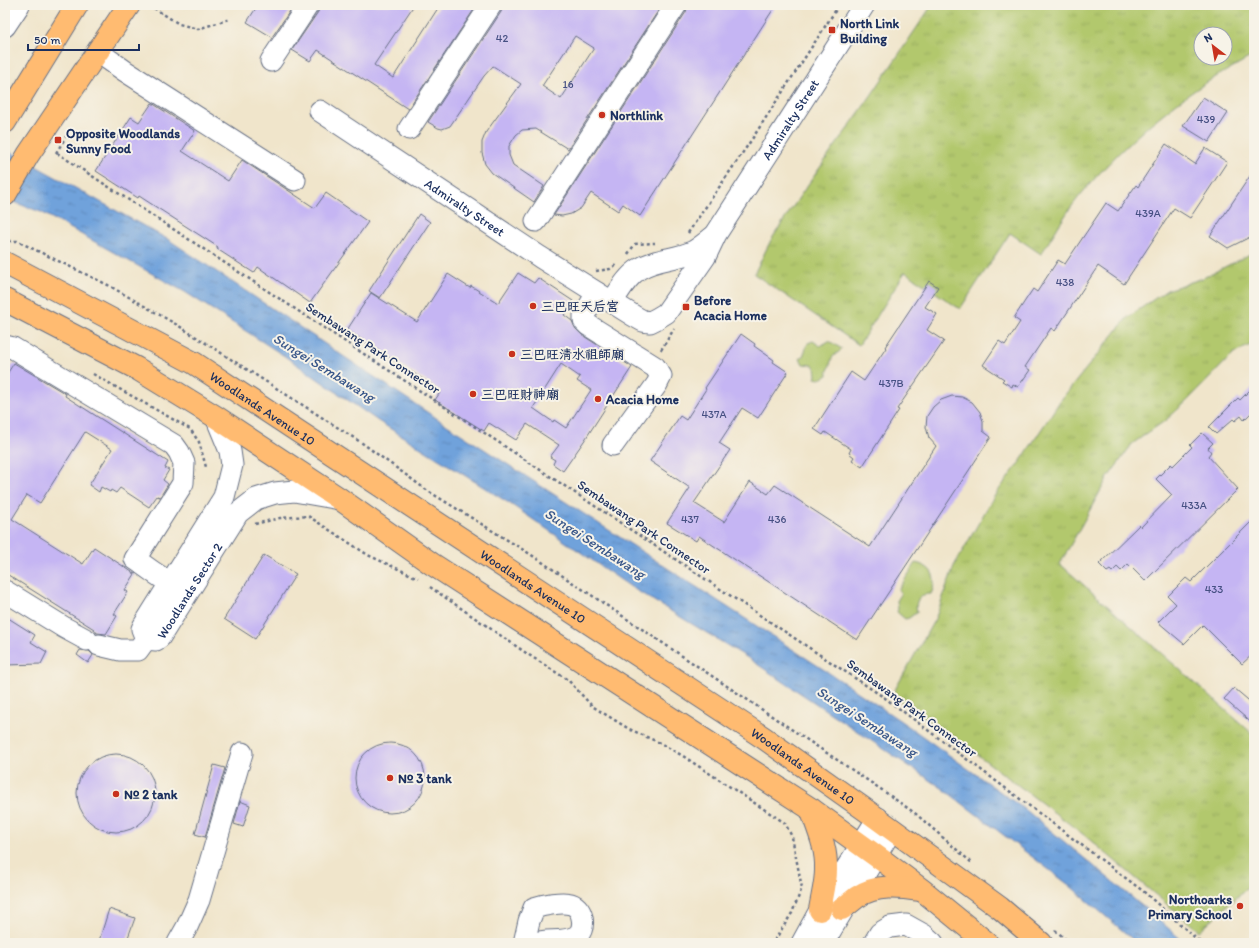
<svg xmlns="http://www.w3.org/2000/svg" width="1259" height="948" font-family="Itim,'LXGW WenKai TC',sans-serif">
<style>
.grass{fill:url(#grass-tufts);stroke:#667c66;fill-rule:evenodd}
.park{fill:#b2c86d;stroke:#667c66}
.water{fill:url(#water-ripples);stroke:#46689c}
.building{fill:#c5b5f3;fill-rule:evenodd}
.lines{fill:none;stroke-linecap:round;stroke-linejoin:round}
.minor-casing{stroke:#666f84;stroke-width:23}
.major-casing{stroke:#666f84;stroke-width:24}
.path{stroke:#666f84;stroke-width:2.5;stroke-dasharray:3 3;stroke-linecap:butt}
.minor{stroke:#fff;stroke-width:21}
.major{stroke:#ffbb71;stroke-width:22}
.poi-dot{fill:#c8321e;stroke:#f7f3e8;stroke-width:1.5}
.labels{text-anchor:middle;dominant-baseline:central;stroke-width:4;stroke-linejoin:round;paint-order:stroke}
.number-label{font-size:11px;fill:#465083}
.poi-label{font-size:13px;font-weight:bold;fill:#1b2f5e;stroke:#f7f3e8;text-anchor:start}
.street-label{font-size:13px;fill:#1b2f5e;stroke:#f7f3e8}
.water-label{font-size:14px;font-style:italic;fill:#39578a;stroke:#f7f3e8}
</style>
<defs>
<pattern id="grass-tufts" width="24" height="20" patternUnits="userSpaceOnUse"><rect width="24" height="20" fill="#b2c86d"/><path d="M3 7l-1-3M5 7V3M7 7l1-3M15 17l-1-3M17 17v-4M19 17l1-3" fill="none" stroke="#98ac61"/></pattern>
<pattern id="water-ripples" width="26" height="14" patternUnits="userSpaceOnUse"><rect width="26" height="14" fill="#70a2db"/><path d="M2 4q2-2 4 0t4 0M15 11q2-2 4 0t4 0" fill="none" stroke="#5b84b5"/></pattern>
</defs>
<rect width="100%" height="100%" fill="#f7f3e8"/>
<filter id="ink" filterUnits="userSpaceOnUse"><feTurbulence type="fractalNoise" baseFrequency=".025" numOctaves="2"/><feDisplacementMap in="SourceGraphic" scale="8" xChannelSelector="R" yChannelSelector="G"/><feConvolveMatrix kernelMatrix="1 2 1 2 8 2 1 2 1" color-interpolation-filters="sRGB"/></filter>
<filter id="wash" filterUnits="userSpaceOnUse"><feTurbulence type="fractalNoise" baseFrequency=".012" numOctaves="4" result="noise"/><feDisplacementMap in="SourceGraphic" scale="16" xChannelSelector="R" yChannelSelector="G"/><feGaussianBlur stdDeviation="0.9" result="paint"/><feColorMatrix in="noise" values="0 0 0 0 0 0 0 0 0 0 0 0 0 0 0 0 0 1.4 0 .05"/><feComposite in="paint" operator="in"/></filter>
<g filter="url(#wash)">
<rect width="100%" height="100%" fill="#f0e5cb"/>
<g class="grass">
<path d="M932 5H1254V55C1241 63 1227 70 1214 78 1163 109 1116 152 1078 198 1064 215 1053 236 1041 254L1010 233 960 309 905 272 859 345 754 274 771 240 802 193 870 97ZM1201 34H1225V58H1201Z"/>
<path d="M1254 252V343L1233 354 1187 401 1166 420 1132 444 1107 479 1060 564 1254 735V882L1199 931 1084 835 970 749 892 695 936 617 954 566 993 498 1022 459 1060 401 1127 318 1167 290 1203 278Z"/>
</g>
<g class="park">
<path d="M813 341 820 346 829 341 842 349C834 357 833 353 830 365 829 370 827 370 828 375 823 378 821 380 815 378L816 376 815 367 812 365 803 364 800 358 803 356 808 343Z"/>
<path d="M916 563C933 567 938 578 931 594 920 593 914 601 917 612L909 618 905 619 897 612 898 609 897 601 901 594 900 592 898 590Z"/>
</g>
<path class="water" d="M5 149 169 240 430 414 846 684 911 728 1027 811 1158 919 1185 943H1137L1069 885 942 788 748 658 631 587 512 505 378 421 283 355 185 292 41 212 5 199Z"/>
<g id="blocks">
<g class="building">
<path d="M258 5H294L272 37 247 22Z"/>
<path d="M320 5H414L374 65 393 78 440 5H477L408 109 318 50 310 61 292 50 318 12Z"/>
<path d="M503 5H662L568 149 536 129 522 130 516 135 509 146V155L513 165 544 186 534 202 492 173 485 164 482 153V142L486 132 521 84 493 66 484 76 450 126 442 129 438 128 428 122 501 12ZM575 36 594 48 561 99 542 86Z"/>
<path d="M688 5H776L640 216 623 204 618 211 591 193 581 208 571 214 562 216 554 215 686 12Z"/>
<path d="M1203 97 1228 113 1209 142 1183 126Z"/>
<path d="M152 103 195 131 182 151 228 181 242 160 315 208 326 193 368 222 310 303 258 267 254 273 217 249 218 247 139 196 138 198 96 171 131 117 139 122Z"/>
<path d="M1166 144 1195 164 1205 148 1227 162 1190 218 1174 208 1124 284 1098 266 1055 331 1051 328 1025 367 1030 370 1018 387 1013 384 1012 387 1002 381 1004 379 983 365 999 341 1005 345 1020 322 1014 318 1025 301 1033 289 1037 292 1058 260 1065 264 1106 203 1118 211 1136 185 1138 187Z"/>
<path d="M1254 170V235L1228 248 1210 236Z"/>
<path d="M419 214 430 222 380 298 369 291Z"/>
<path d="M518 273 534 283 538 278 573 301 564 315 572 321 576 329 582 335 632 367 584 441 563 471 553 464 555 460 550 457 559 445 527 424 516 440 489 423 484 431 435 400 441 391 347 330 371 293 417 322 448 274 470 288 471 286 498 303ZM561 364 580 377 577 381 591 390 566 428 554 420 553 422 533 408Z"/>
<path d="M929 281 938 287 925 307 937 314 927 330 944 341 897 409 899 410 862 467 852 460 854 457 849 453 851 449 825 432 823 435 814 429 851 372 864 381 886 348 885 347Z"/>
<path d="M741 334 755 344 754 346 774 360 773 362 788 372 758 418 742 408 719 443 730 450 694 503 724 522 750 482 768 494 775 485 870 547 936 446 929 438 926 427 927 416 933 407 941 400 952 396 962 397 972 402 980 412 983 421V431L991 437 857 640 699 536 696 541 667 523 690 488 650 461 680 416 686 420 706 389 705 388Z"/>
<path d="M14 363 66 394 65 396 168 462 165 468 169 470 163 480 168 484 160 497 157 496 149 507 120 488 116 493 111 490 110 492 101 487 99 492 89 485 112 449 85 432 40 503 27 495 12 519 83 564 94 547 135 574 125 590 128 592 114 614 117 616 106 634 97 633 94 629 5 573V377Z"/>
<path d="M1254 386V410L1244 420 1241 416 1235 421 1233 419 1216 434 1209 427 1238 398 1240 400Z"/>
<path d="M1202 433 1213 443 1208 448 1211 452 1208 456 1238 489 1145 581 1128 564 1121 571 1117 567 1112 572 1110 570 1107 572 1099 564 1139 525 1141 527 1172 495 1156 479 1171 464 1173 466 1192 447 1190 445Z"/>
<path d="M1254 519V653L1242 664 1203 625 1184 644 1158 622 1176 604 1168 596 1186 578 1191 582Z"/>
<path d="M264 555 296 574 255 639 224 619Z"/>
<path d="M5 616 35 635 31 642 47 652 41 664 5 665Z"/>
<path d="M80 650 89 651 93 655 88 663 77 655Z"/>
<path d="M1234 688 1254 705V725L1224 699Z"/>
<circle cx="390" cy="778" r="35"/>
<circle cx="116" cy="793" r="39"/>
<path d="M214 765 225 768 205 837 195 834Z"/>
<path d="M240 801 250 805 243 827 234 824Z"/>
<path d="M109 909 135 918 126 943H106L99 941Z"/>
</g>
</g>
</g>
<g filter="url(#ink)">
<use href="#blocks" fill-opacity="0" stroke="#666f84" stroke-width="1"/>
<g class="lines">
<defs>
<g id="minor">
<path d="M5 26 19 5"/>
<path d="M98 52 125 71 295 180"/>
<path d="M271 61 308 5"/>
<path id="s1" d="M320 111 540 257 634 316 643 321 650 322 656 319 666 313 705 257 716 234 864 5"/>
<path d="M409 129 491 5"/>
<path d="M536 221 676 5"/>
<path d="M597 293 584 315V321L588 325 655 367 661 376 657 384 613 445"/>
<path d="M612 302C620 290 627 277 639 269 656 258 676 260 694 251 701 247 708 241 714 236"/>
<path d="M5 346 13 348 174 445 179 452 184 463 183 483 135 559C147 567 169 586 183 586"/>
<path id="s2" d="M216 417 230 451 232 465 224 497 144 625 142 629 146 639 156 640 160 637 238 513 256 499 275 493 294 491 340 499"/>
<path d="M5 591 65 628 87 640"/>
<path d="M99 645 120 650H138L146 639"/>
<path d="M178 943 187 927 199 900 242 753"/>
<path d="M524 943 529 921 534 908C543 905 562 901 571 904 584 908 587 931 575 937 563 943 547 939 535 943"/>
<path d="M802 943 820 910 878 818"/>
<path d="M823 943 892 829"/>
<path d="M874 943 880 933 890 927 906 925 924 935 933 943"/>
</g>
<g id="major">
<path d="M5 122 77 5"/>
<path d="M5 195 28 155 129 5"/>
<path id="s3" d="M5 263 194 363 764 738 867 811 1000 908 1041 943"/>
<path d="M5 300 136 368 216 417 340 499 432 564 811 809 886 863 922 890 987 943"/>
<path d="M811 809C818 829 827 848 826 870 826 883 822 897 820 910"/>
<path d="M842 909C847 905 852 901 857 897 876 884 899 887 921 890"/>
</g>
</defs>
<use href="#minor" class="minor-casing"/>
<use href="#major" class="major-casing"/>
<g class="path">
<path d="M149 5 179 24 198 29 230 19"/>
<path d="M56 153 67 135 65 133"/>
<path d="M57 153 483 432 885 698 1143 891 1201 943"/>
<path d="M688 233 752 139 839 5"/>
<path d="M5 237 7 241H17L108 285 179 326 362 443 428 491 530 554 882 790 916 814 972 863"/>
<path d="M628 254 635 244 655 243"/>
<path d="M596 271 610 269 616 265"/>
<path d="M661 350 674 329"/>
<path d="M93 374 190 429 199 442 206 467"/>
<path d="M255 524 280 518 308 516 368 555 418 578"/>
<path d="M430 587 529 655 568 680 592 706 629 729 660 743 683 756 785 823 792 837 802 888 792 913 773 943"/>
<path d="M1055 930 1070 943"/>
</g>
<use href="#minor" class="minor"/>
<use href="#major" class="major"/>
</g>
</g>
<g class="poi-dot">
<rect x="828" y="26" width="8" height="8" rx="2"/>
<circle cx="602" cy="115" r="4"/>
<rect x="54" y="136" width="8" height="8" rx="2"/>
<circle cx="533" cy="306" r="4"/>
<rect x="682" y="303" width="8" height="8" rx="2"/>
<circle cx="512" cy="354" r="4"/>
<circle cx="473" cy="394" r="4"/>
<circle cx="598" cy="399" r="4"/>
<circle cx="390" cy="778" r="4"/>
<circle cx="116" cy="794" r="4"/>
<circle cx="1240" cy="906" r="4"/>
</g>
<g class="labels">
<g class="number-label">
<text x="502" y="38">42</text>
<text x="568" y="84">16</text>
<text x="1206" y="119">439</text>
<text x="1148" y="213">439A</text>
<text x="1065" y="282">438</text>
<text x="891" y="383">437B</text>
<text x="714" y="414">437A</text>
<text x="1194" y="505">433A</text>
<text x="690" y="519">437</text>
<text x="777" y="519">436</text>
<text x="1214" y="589">433</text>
</g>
<g class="poi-label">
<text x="840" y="23">North Link<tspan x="840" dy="15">Building</tspan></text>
<text x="610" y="115">Northlink</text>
<text x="66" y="133">Opposite Woodlands<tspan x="66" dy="15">Sunny Food</tspan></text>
<text x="694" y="300">Before<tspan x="694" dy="15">Acacia Home</tspan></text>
<text x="541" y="306">三巴旺天后宮</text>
<text x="520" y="354">三巴旺清水祖師廟</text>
<text x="481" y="394">三巴旺財神廟</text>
<text x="606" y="399">Acacia Home</text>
<text x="398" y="778">№ 3 tank</text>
<text x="124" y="794">№ 2 tank</text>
<text x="1232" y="899" text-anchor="end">Northoarks<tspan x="1232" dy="15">Primary School</tspan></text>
</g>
<g class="street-label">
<text stroke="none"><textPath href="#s1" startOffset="641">Admiralty Street</textPath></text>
<text stroke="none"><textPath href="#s1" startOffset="174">Admiralty Street</textPath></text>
<text transform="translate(373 348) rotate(33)">Sembawang Park Connector</text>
<text stroke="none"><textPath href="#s3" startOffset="296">Woodlands Avenue 10</textPath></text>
<text transform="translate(644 527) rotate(34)">Sembawang Park Connector</text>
<text stroke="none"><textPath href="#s3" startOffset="620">Woodlands Avenue 10</textPath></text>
<text stroke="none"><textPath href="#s2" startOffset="320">Woodlands Sector 2</textPath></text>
<text transform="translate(912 708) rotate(36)">Sembawang Park Connector</text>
<text stroke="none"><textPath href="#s3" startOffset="944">Woodlands Avenue 10</textPath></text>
</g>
<g class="water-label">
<text transform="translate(324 368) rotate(32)">Sungei Sembawang</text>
<text transform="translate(595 544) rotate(33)">Sungei Sembawang</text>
<text transform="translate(867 722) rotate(33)">Sungei Sembawang</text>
</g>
</g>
<rect width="1259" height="948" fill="none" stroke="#f7f3e8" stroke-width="20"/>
<g transform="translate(1213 46) rotate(329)"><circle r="19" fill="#f7f3e8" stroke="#9fa5b1"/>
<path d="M0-3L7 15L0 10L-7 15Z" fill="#c8321e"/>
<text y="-6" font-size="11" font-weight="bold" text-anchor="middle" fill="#1b2f5e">N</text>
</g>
<path d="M28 44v6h111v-6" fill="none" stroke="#1b2f5e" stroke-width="2"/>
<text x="34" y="44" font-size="12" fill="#1b2f5e" stroke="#f7f3e8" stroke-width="3" paint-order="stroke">50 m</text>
</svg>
